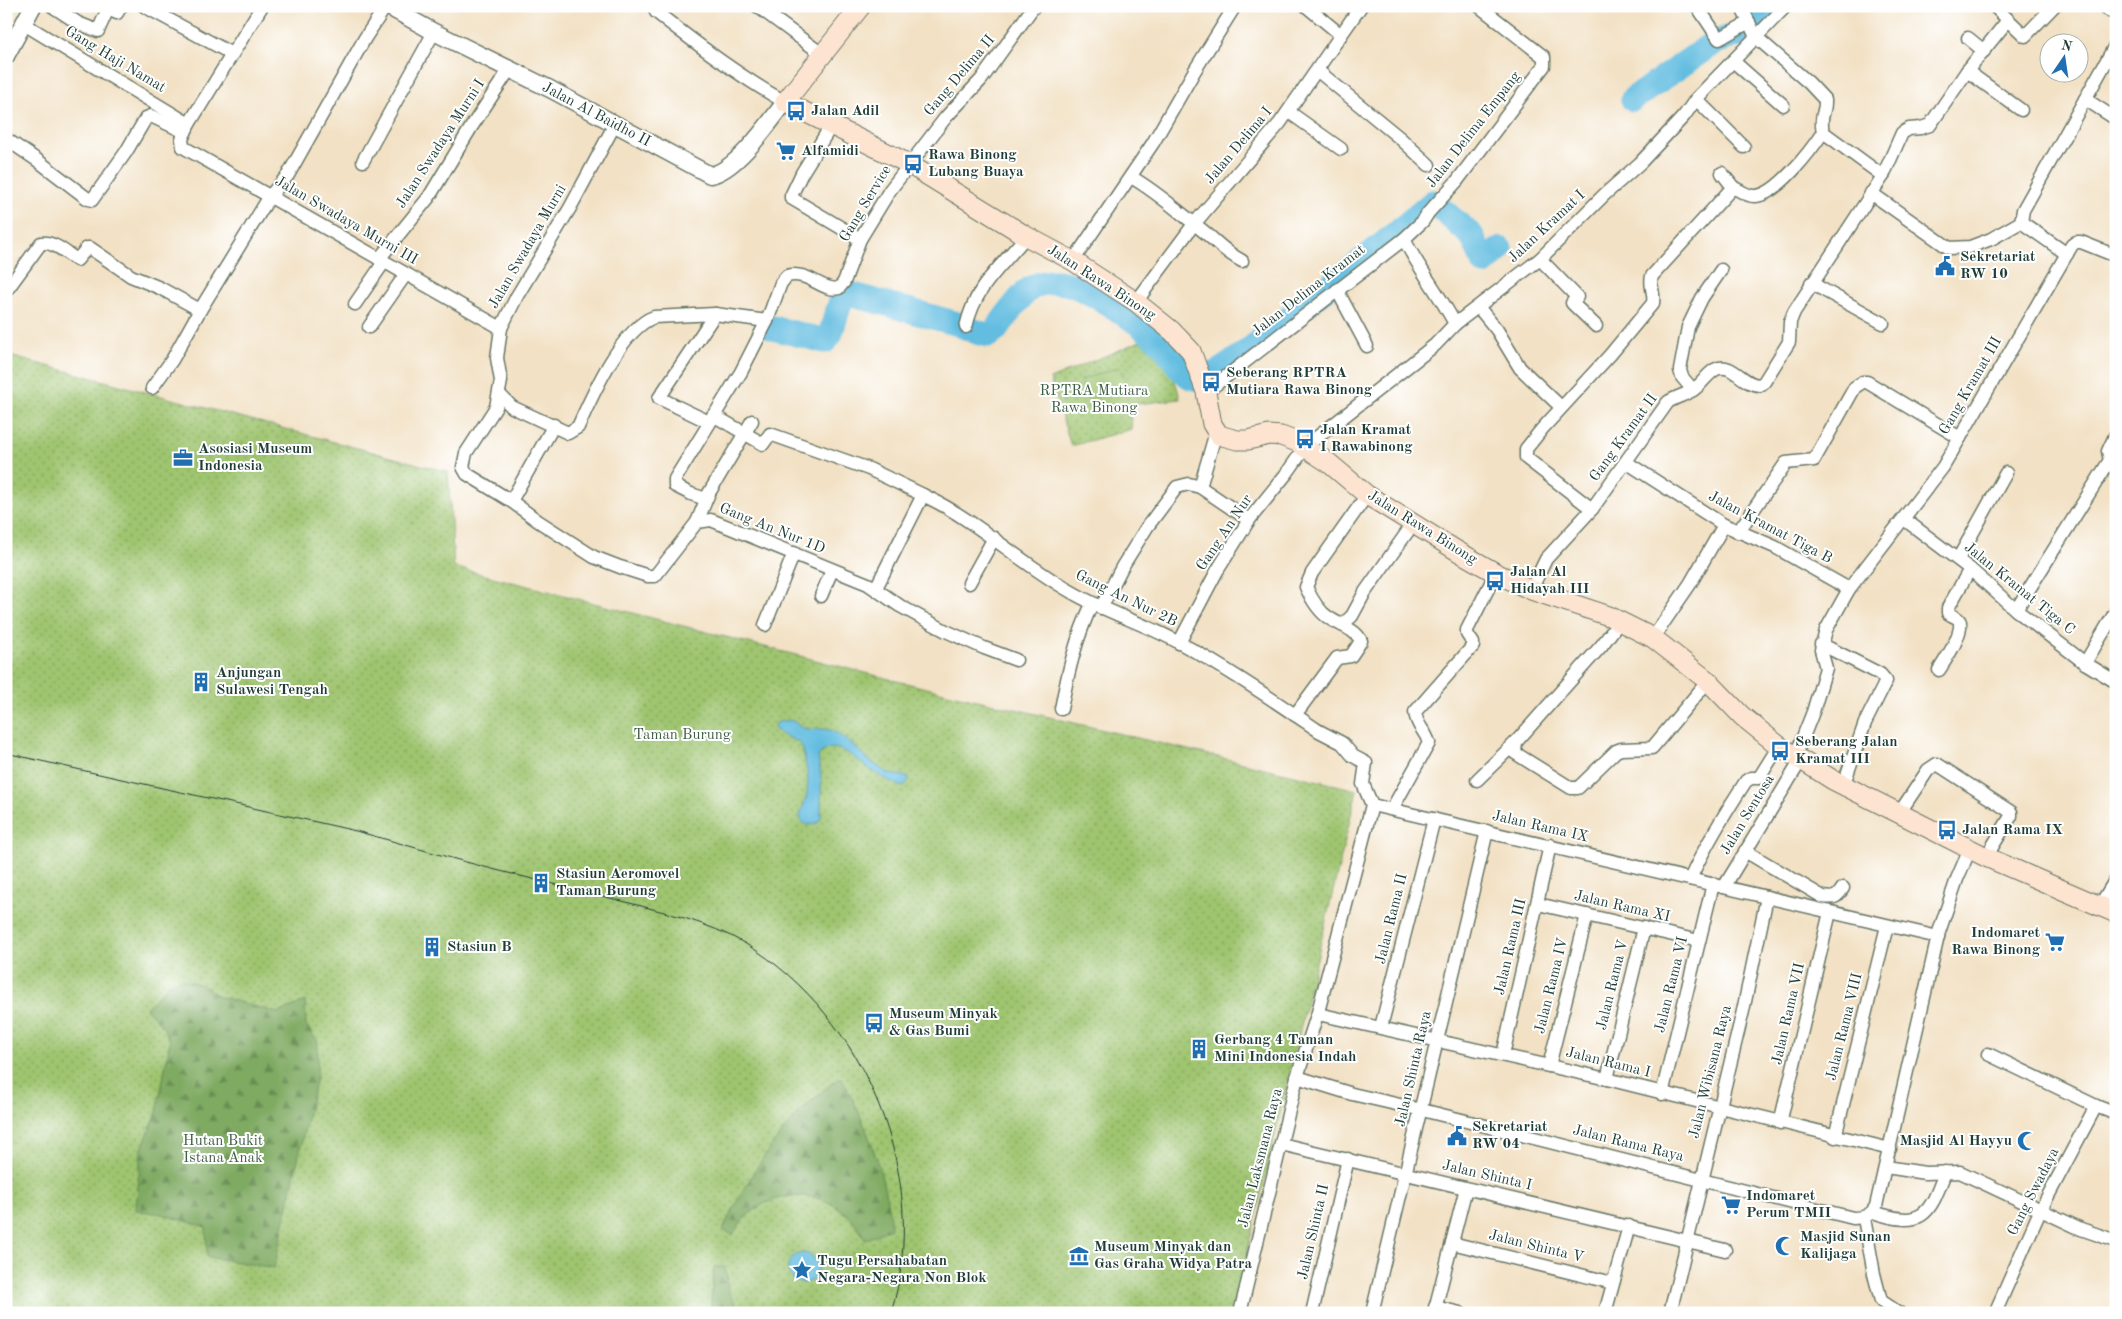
<svg xmlns="http://www.w3.org/2000/svg" width="2122" height="1319" font-family="'Old Standard TT',serif">
<style>
.grass{fill:url(#grass-dots);stroke:#5f8152}
.forest{fill:url(#forest-firs);stroke:#4f744b}
.garden{fill:#9fc56f;stroke:#5f8152}
.water{fill:#64bde1;stroke:#427d8a}
.lines{fill:none;stroke-linecap:round;stroke-linejoin:round}
.river{stroke:#64bde1;stroke-width:25}
.minor-casing{stroke:#697666;stroke-width:15}
.tertiary-casing{stroke:#697666;stroke-width:19}
.secondary-casing{stroke:#697666;stroke-width:21}
.minor{stroke:#fff;stroke-width:12}
.tertiary{stroke:#fff;stroke-width:16}
.secondary{stroke:#fde4d1;stroke-width:19}
.tram{stroke:#1f3d34;stroke-width:1}
.labels{text-anchor:middle;dominant-baseline:central;stroke-width:4;stroke-linejoin:round;paint-order:stroke}
.street-label{font-size:15px;fill:#1f3d34;stroke:#fff}
.poi-label{font-size:15px;font-weight:bold;fill:#1f3d34;stroke:#fff;text-anchor:start}
.park-label{font-size:15px;fill:#3f5f43;stroke:#fff}
</style>
<defs>
<pattern id="grass-dots" width="8" height="8" patternUnits="userSpaceOnUse" patternTransform="scale(1.25)"><rect width="8" height="8" fill="#9fc56f"/><path d="M2 2h.1M6 6h.1" fill="none" stroke="#81a15c" stroke-width="1.8" stroke-linecap="round"/></pattern>
<pattern id="forest-firs" width="22" height="20" patternUnits="userSpaceOnUse" patternTransform="scale(1.25)"><rect width="22" height="20" fill="#7faa62"/><path d="M5 1l3.5 6h-7zM16 11l3.5 6h-7z" fill="#678c52"/></pattern>
</defs>
<rect width="100%" height="100%" fill="#fff"/>
<filter id="ink" filterUnits="userSpaceOnUse"><feTurbulence type="fractalNoise" baseFrequency=".02" numOctaves="2"/><feDisplacementMap in="SourceGraphic" scale="10" xChannelSelector="R" yChannelSelector="G"/><feConvolveMatrix kernelMatrix="1 2 1 2 8 2 1 2 1" color-interpolation-filters="sRGB"/></filter>
<filter id="wash" filterUnits="userSpaceOnUse"><feTurbulence type="fractalNoise" baseFrequency=".0096" numOctaves="4" result="noise"/><feDisplacementMap in="SourceGraphic" scale="20" xChannelSelector="R" yChannelSelector="G"/><feGaussianBlur stdDeviation="1.12" result="paint"/><feColorMatrix in="noise" values="0 0 0 0 0 0 0 0 0 0 0 0 0 0 0 0 0 1.4 0 .05"/><feComposite in="paint" operator="in"/></filter>
<g filter="url(#wash)">
<rect width="100%" height="100%" fill="#f2e1c4"/>
<g class="grass">
<path d="M1145 339C1163 357 1175 373 1180 399L1129 405 1132 429 1071 446 1050 379Z"/>
<path d="M6 355 448 472 454 567 893 680 1357 790 1233 1313H6Z"/>
</g>
<g class="forest">
<path d="M181 979 202 985 218 996 278 1013 305 1001 306 1025 318 1042 317 1073 274 1268 207 1257 206 1227 161 1214 136 1210 141 1151 157 1112 170 1041 163 1027 146 1008 168 985Z"/>
<path d="M841 1077C867 1124 885 1174 891 1228L865 1240C860 1230 854 1220 845 1213 810 1183 753 1194 733 1235L723 1230C751 1171 786 1115 841 1077Z"/>
<path d="M714 1267H725L729 1292 741 1313H710Z"/>
</g>
<path class="garden" d="M1120 367 1127 385 1087 399 1081 380Z"/>
<g class="water">
<path d="M781 721C784 721 790 720 793 721 796 723 799 726 802 728 813 731 823 727 833 731 854 742 867 763 889 773 896 776 903 774 910 779L903 787C891 784 876 773 865 766 852 756 833 738 818 756L821 777V819L816 824 807 825 801 821 800 815 807 795 808 777 803 749 799 742 782 735 774 728 775 724Z"/>
<circle cx="803" cy="1268" r="15"/>
</g>
<g class="lines">
<g class="river">
<path d="M1633 99 1713 43 1736 35 1752 27 1777 6"/>
<path d="M773 328 825 341 830 335 843 294 847 293 958 324 979 333 989 335 995 331C1004 320 1022 291 1035 286 1043 282 1056 281 1065 283 1088 288 1144 325 1161 343 1169 351 1183 377 1194 378 1212 380 1231 363 1245 353L1384 243 1433 202 1472 236 1484 263 1500 249"/>
</g>
</g>
</g>
<g filter="url(#ink)">
<g class="lines">
<defs>
<g id="minor">
<path d="M52 6 78 23 98 31 107 11 110 10 117 13 121 6"/>
<path d="M144 6 232 54"/>
<path d="M262 6 189 124 182 139 183 147 501 328"/>
<path d="M654 6 656 12C698 45 739 76 785 102"/>
<path d="M757 6 822 54"/>
<path d="M1306 6 1341 35"/>
<path d="M1697 6 1719 39 1749 22"/>
<path d="M1741 6 1756 37 1809 83 1825 100C1826 114 1819 114 1823 132"/>
<path d="M1994 6 2025 36 2054 6"/>
<path d="M2103 6 2116 15"/>
<path d="M24 24 189 124"/>
<path d="M1968 38 1984 51"/>
<path d="M1733 61 1783 105"/>
<path d="M1318 71 1401 139 1429 165"/>
<path d="M1967 71 2021 110"/>
<path d="M1696 99 1744 147"/>
<path d="M2085 99 2116 119"/>
<path d="M1289 112 1341 149"/>
<path d="M615 124 570 208 517 296 501 328 497 358 501 381 496 407 466 453 463 467 467 474 511 501 538 521 594 557 620 567 648 576H655L697 522 711 520 868 584 900 606 946 631 984 648 1016 660"/>
<path d="M831 126 802 173 791 196V198L860 239"/>
<path d="M6 139 37 160 88 199 92 200 126 152 146 118 151 116 185 132"/>
<path d="M363 161 434 32"/>
<path d="M1131 177C1156 191 1179 212 1202 230 1217 242 1225 252 1242 261"/>
<path d="M1733 187C1739 190 1747 196 1754 196 1776 197 1812 149 1823 132L1883 176"/>
<path d="M1871 193 1949 248 1970 247 1991 239 2021 222"/>
<path d="M2021 222 2023 210 2116 44"/>
<path d="M2021 222 2067 254"/>
<path d="M1404 239C1419 269 1440 295 1455 324"/>
<path d="M379 259 429 197 472 126 509 70"/>
<path d="M1540 259 1577 297 1572 303 1596 326"/>
<path d="M1073 261 1153 143 1195 70 1235 6"/>
<path d="M1811 283 1883 323"/>
<path d="M1337 290 1367 346"/>
<path d="M6 291 41 243C54 241 67 254 77 260L87 248H90L131 276 160 288 200 310 270 196 288 175 365 38 386 6"/>
<path d="M1136 302 1194 224 1280 123 1361 6"/>
<path d="M355 304 384 262"/>
<path d="M1479 308 1497 330 1520 368 1561 407"/>
<path d="M369 327 406 274"/>
<path d="M966 327C976 284 1000 269 1026 236"/>
<path d="M152 388 172 360 200 310"/>
<path d="M1693 390 1682 377 1680 370 1688 327 1702 298 1721 270"/>
<path d="M1206 392 1404 239 1423 221 1428 213 1457 181 1544 66V57L1479 6"/>
<path d="M499 394 512 407 568 433 578 427C592 396 621 329 654 317L715 314 767 321 781 283 787 276C808 270 824 293 839 288L844 282 860 239 890 190 946 117 981 80 1034 6"/>
<path d="M713 415 763 444 770 434 869 469 923 495"/>
<path d="M709 422 659 398 715 314"/>
<path d="M1626 462 1724 525 1775 547 1849 589"/>
<path d="M1200 487 1216 432"/>
<path d="M706 499 691 494 675 486V479L741 372 767 321"/>
<path d="M511 501 554 425"/>
<path d="M1592 509 1526 458V449L1542 429 1610 355 1653 303C1655 293 1649 285 1652 276L1733 187 1722 173"/>
<path d="M1904 519 1970 569 2016 610 2085 663 2116 682"/>
<path d="M697 522 709 493 752 421"/>
<path d="M1738 532 1786 463 1814 460 1855 387 1863 382H1867L1960 438"/>
<path d="M1958 559 2006 473"/>
<path d="M969 583 994 538"/>
<path d="M876 588 923 495 927 497C979 522 1020 563 1070 591 1105 612 1144 623 1180 643 1228 669 1273 700 1319 731L1342 743 1353 756 1366 763 1363 784 1372 805"/>
<path d="M1531 590 1546 559 1592 509 1668 402C1676 397 1685 395 1693 390 1705 383 1712 362 1729 369 1740 374 1747 385 1760 385L1764 382 1789 342 1790 322 1794 312 1883 176 1902 133 1909 129 1921 128 1930 125 1967 71 2008 20"/>
<path d="M821 596 832 570"/>
<path d="M1101 608 1122 567 1147 527 1177 487 1189 484 1200 487 1249 520"/>
<path d="M2016 610 2110 460 2108 451 2116 434"/>
<path d="M1620 621 1602 645 1516 742 1515 753 1571 788H1578L1616 751 1621 749 1652 748 1708 681"/>
<path d="M765 625 794 553"/>
<path d="M1342 625 1352 616 1365 592 1413 524"/>
<path d="M1653 638 1690 584 1724 525"/>
<path d="M1179 643 1217 571 1249 520 1287 473 1306 446 1435 345 1455 324 1540 259 1604 195 1640 163 1684 116 1696 99 1786 6"/>
<path d="M1821 644 1880 674 1886 681 1865 723 1843 786"/>
<path d="M2085 663 2116 611"/>
<path d="M1939 670C1946 659 1962 636 1960 622 1959 617 1951 616 1948 613V608L1970 569"/>
<path d="M1061 709C1068 672 1076 638 1092 604"/>
<path d="M1295 715 1337 658 1351 656 1361 641C1356 629 1339 625 1329 618 1318 611 1311 598 1306 587L1312 573 1367 495"/>
<path d="M1795 757 1813 712 1826 668 1821 650 1826 630 1849 589 1943 467 2072 245 2076 242H2081L2116 256"/>
<path d="M1477 780 1516 742"/>
<path d="M1392 809 1429 743C1425 729 1417 728 1415 712L1473 646V643L1467 634V630L1496 573"/>
<path d="M1900 812 1928 770 1937 764 2011 812V816L1986 857"/>
<path d="M1745 851 1823 897C1835 899 1837 897 1843 888"/>
<path d="M1690 879C1706 844 1725 813 1746 781L1751 778H1759L1779 746"/>
<path d="M1724 887 1801 760"/>
<path d="M1538 904 1699 941"/>
<path d="M2099 907 2116 879"/>
<path d="M1318 1014 1607 1079 1890 1149"/>
<path d="M1381 1027 1434 819"/>
<path d="M1988 1054 2096 1106"/>
<path d="M1503 1055 1550 845"/>
<path d="M1549 1066 1587 915"/>
<path d="M1297 1077 1352 1094 1422 1110 1853 1218C1863 1218 1871 1216 1876 1206L1939 932 1957 879 1970 849"/>
<path d="M1607 1079 1644 928"/>
<path d="M1662 1094 1713 884"/>
<path d="M1780 1123 1830 912"/>
<path d="M1835 1137 1887 926"/>
<path d="M1281 1144 1725 1250"/>
<path d="M1886 1167 1925 1173 1960 1172 2081 1229 2116 1241"/>
<path d="M1873 1212C1922 1228 1929 1217 1945 1172"/>
<path d="M1864 1218 1874 1274 1881 1301 1899 1313"/>
<path d="M1452 1243 1613 1283"/>
<path d="M1435 1307 1460 1313"/>
<path d="M1240 1313 1297 1077 1318 1012 1372 805 1938 937"/>
<path d="M1312 1313 1348 1159"/>
<path d="M1372 1313 1487 831"/>
<path d="M1434 1313 1466 1188"/>
<path d="M1605 1313 1629 1226"/>
<path d="M1670 1313 1743 1011 1767 897"/>
<path d="M1995 1313 2040 1211 2096 1106 2116 1114"/>
</g>
<g id="tertiary">
<path d="M387 6 434 32 550 89 710 175C735 172 770 122 785 102"/>
<path d="M6 56 33 6"/>
</g>
<path id="secondary" d="M861 6 785 102 907 163 1026 236 1073 261 1136 302 1172 331 1191 351 1206 392 1212 424 1219 435 1237 440H1248L1269 435 1281 436 1297 442 1329 463 1367 495 1459 552 1496 573 1531 590 1609 616 1653 638 1708 681 1742 716 1779 746 1833 780 1986 857 2116 913"/>
</defs>
<use href="#minor" class="minor-casing"/>
<use href="#tertiary" class="tertiary-casing"/>
<use href="#secondary" class="secondary-casing"/>
<use href="#minor" class="minor"/>
<use href="#tertiary" class="tertiary"/>
<use href="#secondary" class="secondary"/>
<path class="tram" d="M6 753C84 771 162 788 240 805 278 814 318 822 356 831 404 844 452 859 500 871 541 881 582 891 622 901 664 912 708 922 746 944 865 1016 933 1178 891 1313"/>
</g>
</g>
<defs>
<symbol id="bus-bare" viewBox="-9 -9 18 18"><path d="M-5-6H5V4H4V6H2V4H-2V6H-4V4H-5ZM-3.5-4V0h7V-4ZM-3.5 1.2v1.5H-2V1.2ZM2 1.2v1.5H3.5V1.2Z" fill="#1f6fb2" stroke="#fff" stroke-width="2.5" paint-order="stroke"/></symbol>
<symbol id="supermarket-bare" viewBox="-9 -9 18 18"><path d="M-6-5.5h2.5l.6 2H6L4.5 2H-2.5L-4.4-4H-6ZM-1.5 3.2a1.3 1.3 0 1 0 .1 0ZM3 3.2a1.3 1.3 0 1 0 .1 0Z" fill="#1f6fb2" stroke="#fff" stroke-width="2.5" paint-order="stroke"/></symbol>
<symbol id="civic-bare" viewBox="-9 -9 18 18"><path d="M-.6-6.5H3V-4.5H.6V-3L4-1V1h2V6H-6V1h2V-1L-.6-3ZM-1.2 2.5V6h2.4V2.5Z" fill="#1f6fb2" stroke="#fff" stroke-width="2.5" paint-order="stroke"/></symbol>
<symbol id="office-bare" viewBox="-9 -9 18 18"><path d="M-6-3h4V-5.5h4V-3h4V5H-6ZM-1-4.5V-3h2v-1.5ZM-6 0V1H6V0Z" fill="#1f6fb2" stroke="#fff" stroke-width="2.5" paint-order="stroke"/></symbol>
<symbol id="building-bare" viewBox="-9 -9 18 18"><path d="M-4-6H4V6H1V3H-1V6H-4ZM-2.5-4.3h1.7v1.8h-1.7ZM.8-4.3h1.7v1.8H.8ZM-2.5-1h1.7V.8h-1.7ZM.8-1h1.7V.8H.8Z" fill="#1f6fb2" stroke="#fff" stroke-width="2.5" paint-order="stroke"/></symbol>
<symbol id="mosque-bare" viewBox="-9 -9 18 18"><path d="M3.5-4.9A6 6 0 1 0 3.5 4.9A5 5 0 1 1 3.5-4.9Z" fill="#1f6fb2" stroke="#fff" stroke-width="2.5" paint-order="stroke"/></symbol>
<symbol id="museum-bare" viewBox="-9 -9 18 18"><path d="M0-6L6-3V-2H-6V-3ZM-5-1h2V3h-2ZM-1-1h2V3h-2ZM3-1h2V3H3ZM-6 4H6V6H-6Z" fill="#1f6fb2" stroke="#fff" stroke-width="2.5" paint-order="stroke"/></symbol>
<symbol id="sight-bare" viewBox="-9 -9 18 18"><path d="M0-6L1.8-2.2L6-1.7L2.9 1.2L3.7 5.4L0 3.3L-3.7 5.4L-2.9 1.2L-6-1.7L-1.8-2.2Z" fill="#1f6fb2" stroke="#fff" stroke-width="2.5" paint-order="stroke"/></symbol>
</defs>
<g fill-rule="evenodd">
<use href="#bus-bare" x="782" y="97" width="28" height="28"/>
<use href="#supermarket-bare" x="772" y="137" width="28" height="28"/>
<use href="#bus-bare" x="899" y="150" width="28" height="28"/>
<use href="#civic-bare" x="1931" y="252" width="28" height="28"/>
<use href="#bus-bare" x="1197" y="368" width="28" height="28"/>
<use href="#bus-bare" x="1291" y="425" width="28" height="28"/>
<use href="#office-bare" x="169" y="444" width="28" height="28"/>
<use href="#bus-bare" x="1481" y="567" width="28" height="28"/>
<use href="#building-bare" x="187" y="668" width="28" height="28"/>
<use href="#bus-bare" x="1766" y="737" width="28" height="28"/>
<use href="#bus-bare" x="1933" y="816" width="28" height="28"/>
<use href="#building-bare" x="527" y="869" width="28" height="28"/>
<use href="#supermarket-bare" x="2041" y="928" width="28" height="28"/>
<use href="#building-bare" x="418" y="933" width="28" height="28"/>
<use href="#bus-bare" x="860" y="1009" width="28" height="28"/>
<use href="#building-bare" x="1185" y="1035" width="28" height="28"/>
<use href="#civic-bare" x="1443" y="1122" width="28" height="28"/>
<use href="#mosque-bare" x="2013" y="1127" width="28" height="28"/>
<use href="#supermarket-bare" x="1717" y="1191" width="28" height="28"/>
<use href="#mosque-bare" x="1771" y="1232" width="28" height="28"/>
<use href="#museum-bare" x="1065" y="1242" width="28" height="28"/>
<use href="#sight-bare" x="788" y="1256" width="28" height="28"/>
</g>
<g class="labels">
<g class="street-label">
<text transform="translate(115 60) rotate(31)">Gang Haji Namat</text>
<text transform="translate(960 76) rotate(-50)">Gang Delima II</text>
<text transform="translate(596 115) rotate(28)">Jalan Al Baidho II</text>
<text transform="translate(1474 130) rotate(-52)">Jalan Delima Empang</text>
<text transform="translate(441 144) rotate(-57)">Jalan Swadaya Murni I</text>
<text transform="translate(1239 146) rotate(-50)">Jalan Delima I</text>
<text transform="translate(866 204) rotate(-59)">Gang Service</text>
<text transform="translate(346 221) rotate(30)">Jalan Swadaya Murni III</text>
<text transform="translate(1547 227) rotate(-43)">Jalan Kramat I</text>
<text transform="translate(528 247) rotate(-60)">Jalan Swadaya Murni</text>
<text transform="translate(1101 283) rotate(33)">Jalan Rawa Binong</text>
<text transform="translate(1309 291) rotate(-38)">Jalan Delima Kramat</text>
<text transform="translate(1971 386) rotate(-60)">Gang Kramat III</text>
<text transform="translate(1624 438) rotate(-54)">Gang Kramat II</text>
<text transform="translate(1422 528) rotate(32)">Jalan Rawa Binong</text>
<text transform="translate(1770 528) rotate(28)">Jalan Kramat Tiga B</text>
<text transform="translate(772 529) rotate(22)">Gang An Nur 1D</text>
<text transform="translate(1225 533) rotate(-56)">Gang An Nur</text>
<text transform="translate(2019 589) rotate(39)">Jalan Kramat Tiga C</text>
<text transform="translate(1126 599) rotate(26)">Gang An Nur 2B</text>
<text transform="translate(1748 815) rotate(-59)">Jalan Sentosa</text>
<text transform="translate(1540 827) rotate(13)">Jalan Rama IX</text>
<text transform="translate(1622 907) rotate(13)">Jalan Rama XI</text>
<text transform="translate(1392 919) rotate(-76)">Jalan Rama II</text>
<text transform="translate(1511 947) rotate(-77)">Jalan Rama III</text>
<text transform="translate(1613 985) rotate(-76)">Jalan Rama V</text>
<text transform="translate(1672 985) rotate(-76)">Jalan Rama VI</text>
<text transform="translate(1552 986) rotate(-76)">Jalan Rama IV</text>
<text transform="translate(1789 1014) rotate(-77)">Jalan Rama VII</text>
<text transform="translate(1845 1027) rotate(-76)">Jalan Rama VIII</text>
<text transform="translate(1608 1063) rotate(14)">Jalan Rama I</text>
<text transform="translate(1414 1069) rotate(-77)">Jalan Shinta Raya</text>
<text transform="translate(1711 1072) rotate(-76)">Jalan Wibisana Raya</text>
<text transform="translate(1628 1144) rotate(14)">Jalan Rama Raya</text>
<text transform="translate(1261 1158) rotate(-76)">Jalan Laksmana Raya</text>
<text transform="translate(1487 1176) rotate(13)">Jalan Shinta I</text>
<text transform="translate(2034 1192) rotate(-63)">Gang Swadaya</text>
<text transform="translate(1314 1232) rotate(-77)">Jalan Shinta II</text>
<text transform="translate(1536 1247) rotate(14)">Jalan Shinta V</text>
</g>
<g class="poi-label">
<text x="811" y="111">Jalan Adil</text>
<text x="801" y="151">Alfamidi</text>
<text x="928" y="155">Rawa Binong<tspan x="928" dy="17">Lubang Buaya</tspan></text>
<text x="1960" y="257">Sekretariat<tspan x="1960" dy="17">RW 10</tspan></text>
<text x="1226" y="373">Seberang RPTRA<tspan x="1226" dy="17">Mutiara Rawa Binong</tspan></text>
<text x="1320" y="430">Jalan Kramat<tspan x="1320" dy="17">I Rawabinong</tspan></text>
<text x="198" y="449">Asosiasi Museum<tspan x="198" dy="17">Indonesia</tspan></text>
<text x="1510" y="572">Jalan Al<tspan x="1510" dy="17">Hidayah III</tspan></text>
<text x="216" y="673">Anjungan<tspan x="216" dy="17">Sulawesi Tengah</tspan></text>
<text x="1795" y="742">Seberang Jalan<tspan x="1795" dy="17">Kramat III</tspan></text>
<text x="1962" y="830">Jalan Rama IX</text>
<text x="556" y="874">Stasiun Aeromovel<tspan x="556" dy="17">Taman Burung</tspan></text>
<text x="2040" y="933" text-anchor="end">Indomaret<tspan x="2040" dy="17">Rawa Binong</tspan></text>
<text x="447" y="947">Stasiun B</text>
<text x="889" y="1014">Museum Minyak<tspan x="889" dy="17">&amp; Gas Bumi</tspan></text>
<text x="1214" y="1040">Gerbang 4 Taman<tspan x="1214" dy="17">Mini Indonesia Indah</tspan></text>
<text x="1472" y="1127">Sekretariat<tspan x="1472" dy="17">RW 04</tspan></text>
<text x="2012" y="1141" text-anchor="end">Masjid Al Hayyu</text>
<text x="1746" y="1196">Indomaret<tspan x="1746" dy="17">Perum TMII</tspan></text>
<text x="1800" y="1237">Masjid Sunan<tspan x="1800" dy="17">Kalijaga</tspan></text>
<text x="1094" y="1247">Museum Minyak dan<tspan x="1094" dy="17">Gas Graha Widya Patra</tspan></text>
<text x="817" y="1261">Tugu Persahabatan<tspan x="817" dy="17">Negara-Negara Non Blok</tspan></text>
</g>
<g class="park-label">
<text x="1094" y="391">RPTRA Mutiara<tspan x="1094" dy="17">Rawa Binong</tspan></text>
<text x="682" y="735">Taman Burung</text>
<text x="223" y="1141">Hutan Bukit<tspan x="223" dy="17">Istana Anak</tspan></text>
</g>
</g>
<rect width="2122" height="1319" fill="none" stroke="#fff" stroke-width="25"/>
<g transform="translate(2064 58) rotate(13)"><circle r="24" fill="#ffffff" stroke="#a5b1ae"/>
<path d="M0-4L9 19L0 12L-9 19Z" fill="#1f6fb2"/>
<text y="-8" font-size="14" font-weight="bold" text-anchor="middle" fill="#1f3d34">N</text>
</g>
</svg>
